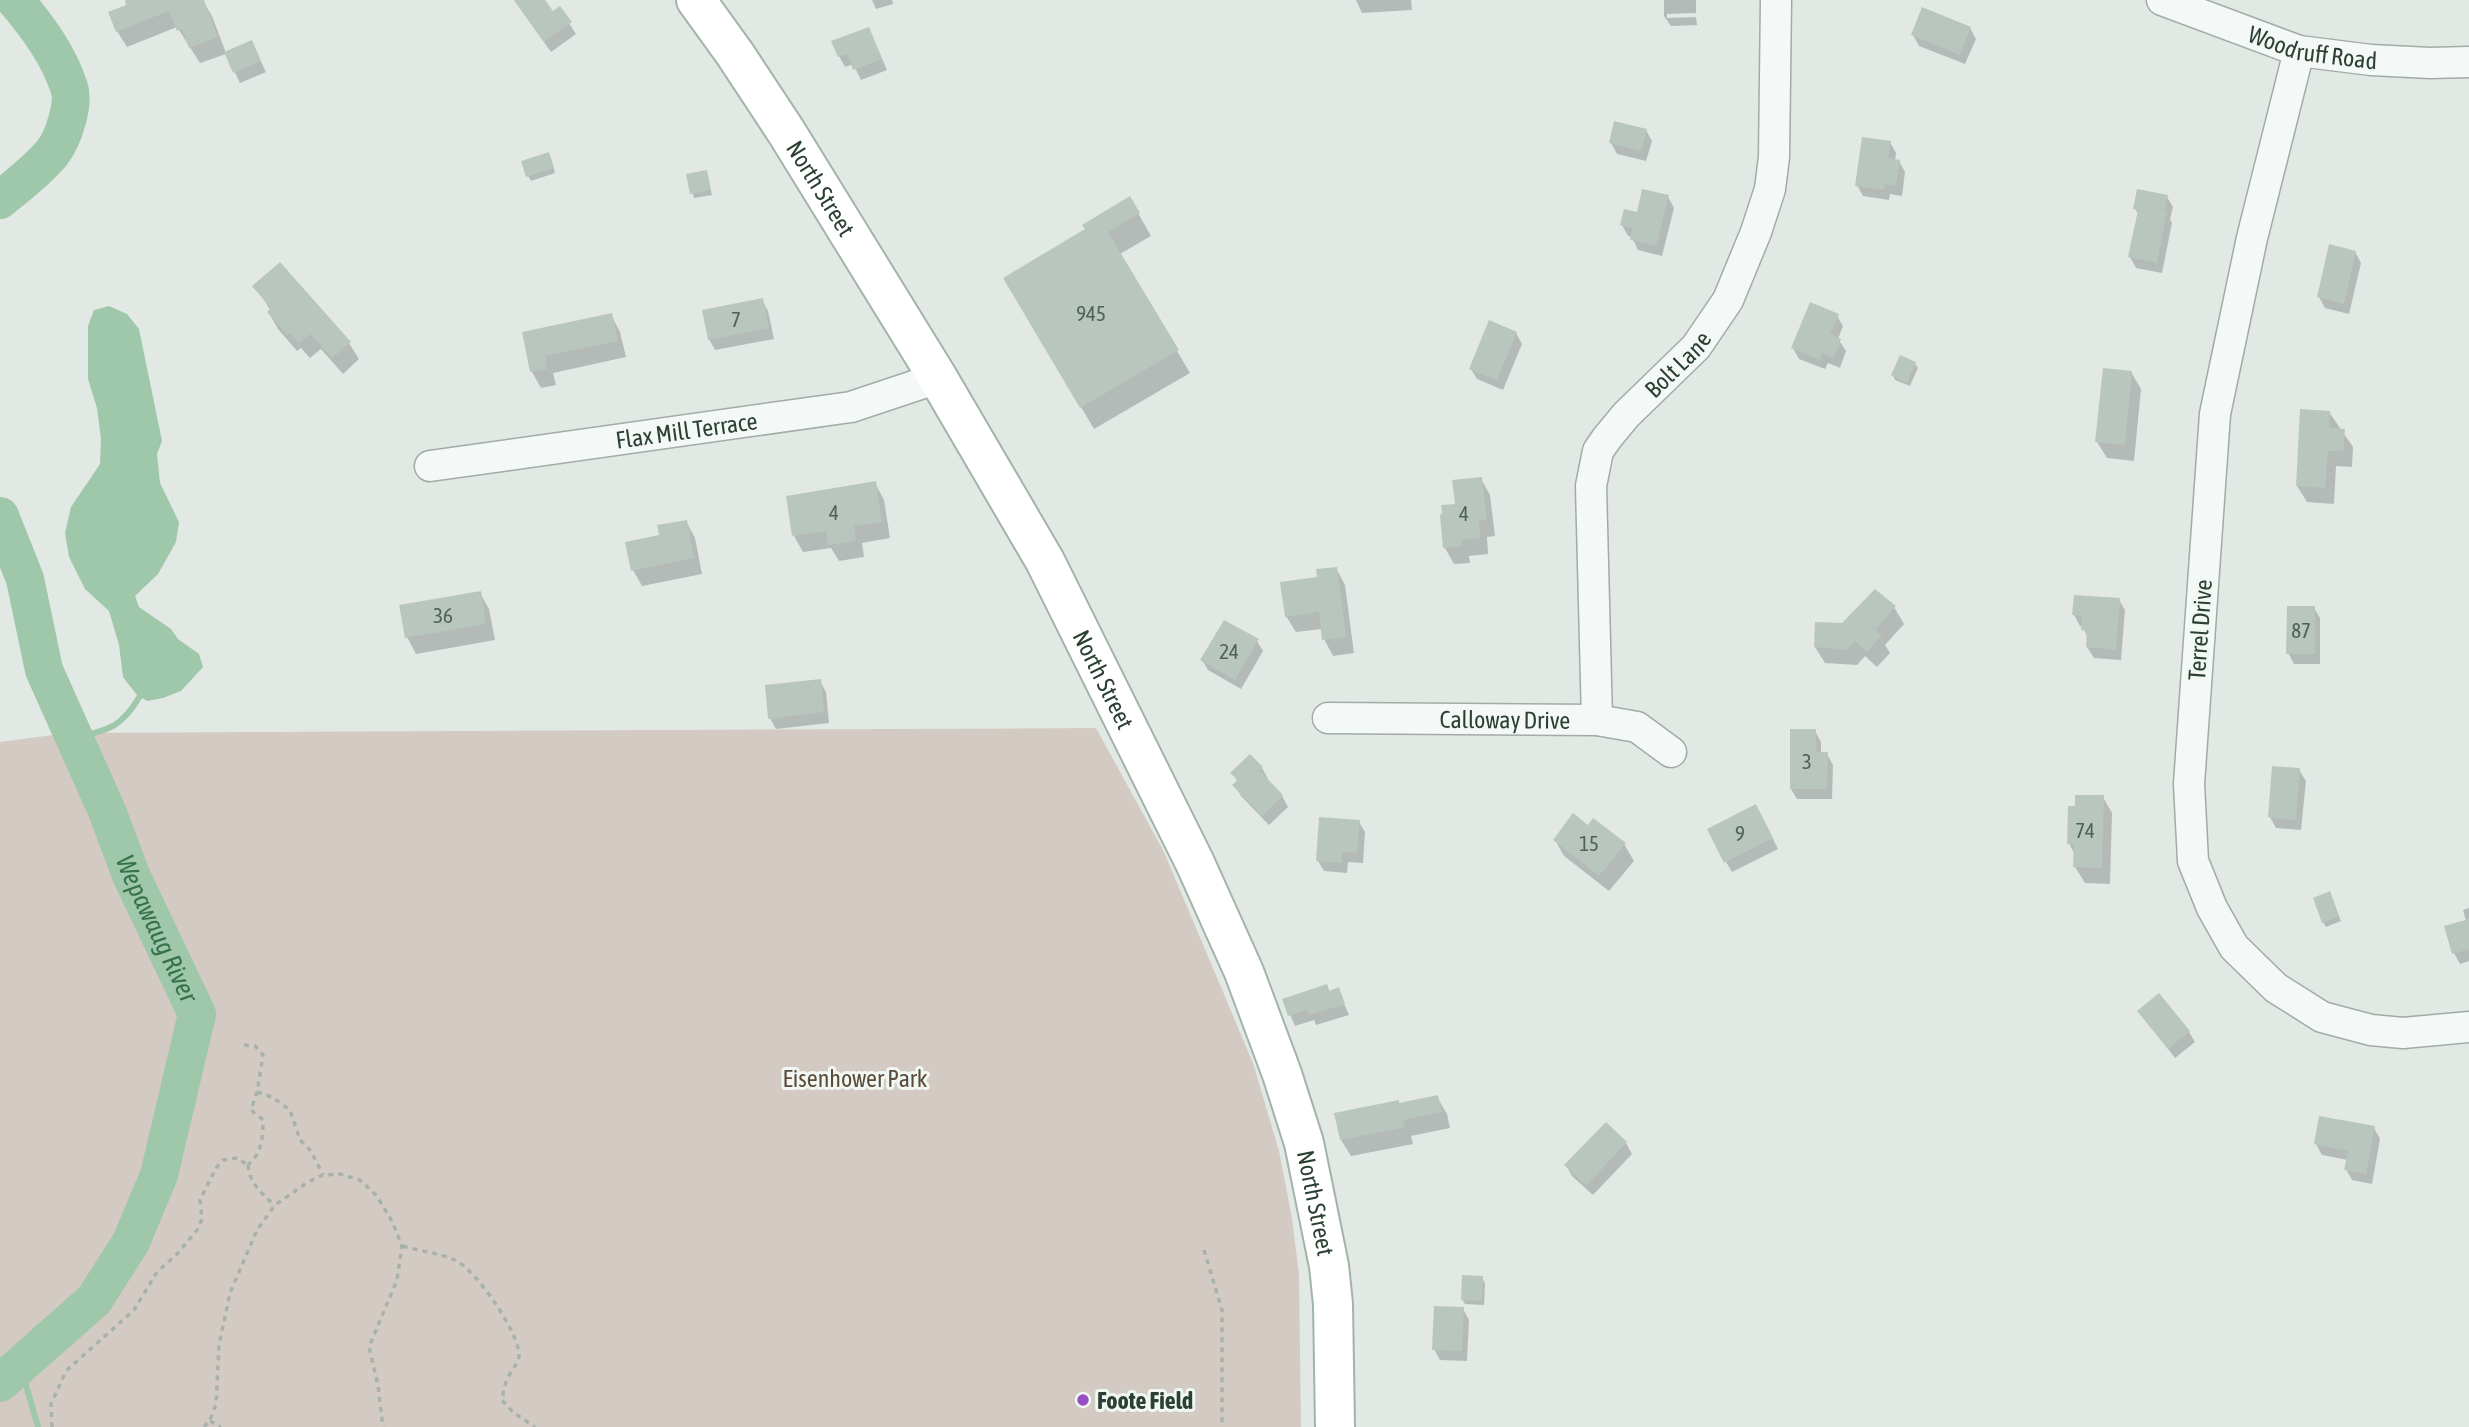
<svg xmlns="http://www.w3.org/2000/svg" width="2469" height="1427" font-family="'Asap Condensed',sans-serif">
<style>
.green{fill:#d3cbc3}
.water{fill:#9fc7aa}
.shadow{fill:#0003}
.lines{fill:none;stroke-linecap:round;stroke-linejoin:round}
.stream{stroke:#9fc7aa;stroke-width:6}
.river{stroke:#9fc7aa;stroke-width:38}
.building{fill:#b9c6be}
.minor-casing{stroke:#a0aca5;stroke-width:33}
.major-casing{stroke:#a2b4a8;stroke-width:42}
.path{stroke:#a8b2ac;stroke-width:3.5;stroke-dasharray:5 5;stroke-linecap:butt}
.minor{stroke:#f4f8f6;stroke-width:30}
.major{stroke:#fff;stroke-width:38}
.poi-dot{fill:#974fc6;stroke:#f1f7f3;stroke-width:2.5}
.labels{text-anchor:middle;dominant-baseline:central;stroke-width:6;stroke-linejoin:round;paint-order:stroke}
.number-label{font-size:21px;fill:#4e6256}
.street-label{font-size:24px;fill:#2b4033;stroke:#f1f7f3}
.park-label{font-size:24px;fill:#5b4c39;stroke:#f1f7f3}
.poi-label{font-size:24px;font-weight:bold;fill:#2b4033;stroke:#f1f7f3;text-anchor:start}
.water-label{font-size:26px;font-style:italic;fill:#377249;stroke:#f1f7f3}
</style>
<rect width="100%" height="100%" fill="#e2e9e5"/>
<path class="green" d="M1096 728 1164 852 1253 1063 1279 1151 1292 1218 1299 1274 1301 1427H0V742L67 733Z"/>
<path class="water" d="M109 306 127 314 139 329 162 441 157 454 160 483 179 522 176 542 158 574 135 596 139 607 171 629 178 639 199 654 203 667 181 691 163 698 147 701 136 694 123 677 119 645 109 611 85 589 69 557 65 533 71 507 100 464 101 439 97 408 88 379V326L94 310Z"/>
<g class="shadow">
<path d="M126 0H202L212 16 226 53H257L266 72 240 83 226 54 200 63 177 27 127 47 117 31 129 6Z"/>
<path d="M514 0H543L553 14 560 9 576 34 551 52Z"/>
<path d="M872 0H892L893 4 876 9Z"/>
<path d="M1356 0H1411L1412 10 1362 13Z"/>
<path d="M1664 0H1696V13L1667 14V18L1696 17 1697 25 1671 26 1664 16Z"/>
<path d="M1970 28 1976 39 1965 64 1919 46 1913 35Z"/>
<path d="M869 29 887 70 861 80 853 64 845 67 839 56Z"/>
<path d="M1646 130 1652 141 1646 161 1617 154 1611 143Z"/>
<path d="M1890 142 1896 153 1895 161H1899L1905 172 1902 196 1890 194 1889 200 1863 196 1857 185Z"/>
<path d="M551 158 555 173 531 181 528 176Z"/>
<path d="M706 172 712 195 694 198 688 175Z"/>
<path d="M1668 197 1674 208 1662 256 1638 250 1632 237 1628 236 1622 225Z"/>
<path d="M2167 197 2173 207 2170 219 2172 223 2162 273 2136 268 2130 257 2138 214 2135 208Z"/>
<path d="M1130 199 1151 236 1120 254 1190 373 1094 429 1006 279 1087 230Z"/>
<path d="M2355 252 2361 263 2349 314 2325 308 2319 297Z"/>
<path d="M255 286 349 343 359 359 343 374 321 349 310 358 301 348 297 351 278 329 269 313 271 311Z"/>
<path d="M762 300 768 311 774 339 715 350 709 339Z"/>
<path d="M611 315 620 332 626 357 553 373 556 385 541 388 532 372 524 333Z"/>
<path d="M1837 316 1843 326 1838 339 1846 351 1840 368 1828 363 1825 369 1799 359 1793 348Z"/>
<path d="M1516 333 1522 344 1503 390 1477 379 1471 369Z"/>
<path d="M1915 364 1918 368 1910 386 1895 380 1893 375Z"/>
<path d="M2131 372 2141 389 2134 461 2107 458 2097 442Z"/>
<path d="M2329 412 2353 447 2352 467 2336 466 2334 504 2307 502 2297 486Z"/>
<path d="M1481 479 1490 495 1495 536 1487 537 1488 554 1469 556 1470 563 1454 564 1445 548 1442 516 1457 505Z"/>
<path d="M875 483 884 500 890 538 862 543 864 557 839 561 831 548 803 552 794 536Z"/>
<path d="M686 521 695 538 702 574 642 586 633 570Z"/>
<path d="M1336 568 1345 585 1354 653 1333 656 1324 639 1322 629 1296 632 1286 616 1319 579Z"/>
<path d="M480 593 489 609 495 640 416 654 407 637Z"/>
<path d="M2119 600 2125 610 2121 660 2094 658 2087 647 2088 639 2083 626H2080L2074 615Z"/>
<path d="M1894 607 1904 624 1885 645 1890 653 1877 667 1865 656 1857 665 1825 663 1815 647Z"/>
<path d="M2314 608 2320 618V664H2294L2288 653Z"/>
<path d="M1257 641 1263 651 1241 689 1208 670 1202 660Z"/>
<path d="M820 681 826 692 829 723 776 729 770 718Z"/>
<path d="M1815 731 1821 742V754H1827L1833 765 1832 799H1797L1791 789Z"/>
<path d="M1262 768 1268 779 1266 780 1282 796 1288 807 1269 825 1241 796 1235 786 1238 783 1233 773Z"/>
<path d="M2299 770 2306 781 2301 830 2276 828 2270 817Z"/>
<path d="M2103 797 2112 813 2110 884 2085 883 2075 867V855L2069 843 2077 808Z"/>
<path d="M1762 817 1778 849 1732 872 1726 862Z"/>
<path d="M1359 822 1365 832 1363 863 1348 862 1347 873 1324 871 1318 861Z"/>
<path d="M1588 827 1624 844 1634 861 1609 891 1564 856 1555 840Z"/>
<path d="M2332 898 2341 921 2326 927 2323 922Z"/>
<path d="M2469 908V961L2460 964 2454 953 2466 921 2463 910Z"/>
<path d="M1327 986 1330 992 1338 990 1349 1015 1316 1025 1314 1020 1295 1026 1284 1000Z"/>
<path d="M2139 1011 2189 1032 2195 1042 2175 1058Z"/>
<path d="M1437 1097 1447 1114 1450 1128 1411 1136 1413 1144 1351 1156 1341 1140 1400 1105Z"/>
<path d="M2374 1128 2380 1139 2372 1184 2352 1180 2346 1169 2348 1160 2322 1155 2316 1144Z"/>
<path d="M1626 1143 1632 1154 1593 1195 1572 1176 1566 1165Z"/>
<path d="M1482 1278 1485 1283 1484 1305 1465 1304 1462 1299Z"/>
<path d="M1463 1309 1469 1320 1467 1361 1440 1360 1434 1349Z"/>
</g>
<g class="lines">
<g class="stream">
<path d="M75 737C109 730 121 728 140 696"/>
<path d="M20 1364 38 1427"/>
</g>
<g class="river">
<path d="M0 200C18 185 37 171 52 153 63 139 75 104 69 87 58 54 37 26 15 0"/>
<path id="s1" d="M0 516 25 579 44 670 107 811 131 875 197 1014 159 1175 131 1242 94 1300 0 1383"/>
</g>
</g>
<g class="building">
<path d="M125 0H204L218 37 189 48 182 29 177 31 169 11 116 32 108 12 126 5Z"/>
<path d="M514 0H545L553 11 560 6 572 22 544 42Z"/>
<path d="M1922 7 1971 27 1960 55 1911 35Z"/>
<path d="M869 27 882 59 853 70 847 54 838 57 831 41Z"/>
<path d="M252 40 261 61 233 73 224 52Z"/>
<path d="M1614 121 1647 129 1641 151 1609 143Z"/>
<path d="M1862 137 1891 141 1888 158 1900 160 1896 186 1885 184 1884 190 1855 186Z"/>
<path d="M549 152 554 168 526 177 521 161Z"/>
<path d="M707 170 711 190 690 194 686 174Z"/>
<path d="M1642 189 1669 195 1656 246 1630 240 1632 228 1620 225 1624 209 1637 212Z"/>
<path d="M2137 189 2168 195 2164 211H2167L2157 263 2128 257 2138 210 2133 209Z"/>
<path d="M1130 196 1140 213 1108 232 1179 350 1080 408 1003 278 1085 229 1082 225Z"/>
<path d="M2329 244 2356 251 2344 304 2317 297Z"/>
<path d="M280 262 351 342 332 358 310 334 299 343 290 333 287 335 267 312 271 308 252 286Z"/>
<path d="M763 298 769 328 708 340 702 310Z"/>
<path d="M1810 302 1839 314 1830 334 1841 339 1834 358 1822 353 1819 360 1791 348Z"/>
<path d="M612 313 618 341 545 356 547 369 530 372 522 332Z"/>
<path d="M1489 320 1517 332 1497 380 1469 369Z"/>
<path d="M1900 355 1916 362 1907 383 1891 375Z"/>
<path d="M2103 368 2132 371 2125 445 2095 442Z"/>
<path d="M2300 409 2330 411 2329 428 2345 429 2343 451H2328L2325 488 2296 486Z"/>
<path d="M1482 477 1487 520 1479 521 1480 538 1461 540 1462 546 1443 548 1440 515 1442 513 1441 505 1455 504 1452 480Z"/>
<path d="M876 481 882 522 854 526 856 541 828 545 826 531 792 536 786 496Z"/>
<path d="M687 520 694 558 631 571 625 542 659 535 657 525Z"/>
<path d="M1337 567 1346 637 1322 640 1319 612 1285 617 1280 582 1317 577 1316 569Z"/>
<path d="M1875 589 1896 606 1875 630 1882 635 1867 652 1855 641 1847 650 1814 647 1815 622 1842 623Z"/>
<path d="M481 591 486 624 405 638 399 605Z"/>
<path d="M2074 595 2120 598 2116 650 2086 647 2087 631 2081 630 2082 616 2072 615Z"/>
<path d="M2287 606H2315V654H2286Z"/>
<path d="M1224 620 1259 639 1235 680 1200 660Z"/>
<path d="M821 679 824 712 768 719 765 685Z"/>
<path d="M1790 729H1816V752H1828L1827 789H1790Z"/>
<path d="M1250 754 1263 767 1259 770 1283 795 1262 816 1232 785 1238 780 1230 773Z"/>
<path d="M2272 766 2300 768 2296 820 2268 817Z"/>
<path d="M2075 795H2104L2102 868 2073 867 2074 844H2067L2068 806H2075Z"/>
<path d="M1756 804 1773 838 1724 863 1707 829Z"/>
<path d="M1573 813 1588 825 1593 818 1626 843 1599 876 1553 840Z"/>
<path d="M1319 817 1360 820 1357 853 1342 852V863L1316 861Z"/>
<path d="M2330 891 2339 916 2322 923 2313 898Z"/>
<path d="M2469 919V949L2452 954 2444 926Z"/>
<path d="M1327 984 1329 991 1339 987 1345 1004 1309 1015 1307 1010 1288 1016 1282 999Z"/>
<path d="M2159 993 2190 1031 2168 1049 2137 1011Z"/>
<path d="M1438 1095 1442 1112 1403 1120 1405 1127 1340 1140 1334 1113 1399 1100V1103Z"/>
<path d="M2319 1116 2375 1126 2366 1174 2344 1170 2348 1151 2314 1144Z"/>
<path d="M1606 1122 1627 1142 1586 1186 1564 1165Z"/>
<path d="M1462 1275 1483 1276 1482 1301 1461 1300Z"/>
<path d="M1434 1306 1464 1307 1462 1351 1432 1350Z"/>
</g>
<g class="lines">
<defs>
<g id="minor">
<path id="s2" d="M2162 0 2299 51 2371 60 2430 63 2469 62"/>
<path d="M2299 51 2252 238 2215 414 2189 784 2193 861 2212 908 2234 947 2276 988 2322 1017 2371 1030 2403 1033 2469 1027"/>
<path id="s3" d="M430 466 851 407 938 378"/>
<path id="s4" d="M1328 718 1597 720 1637 727 1671 752"/>
<path id="s5" d="M1597 720 1591 486 1598 451 1607 438 1626 415 1696 347 1728 300 1756 232 1770 189 1774 157 1776 0"/>
</g>
<g id="major">
<path id="s6" d="M696 0 735 54 787 133 938 378 1045 561 1195 863 1244 972 1282 1074 1304 1143 1329 1266 1333 1304 1335 1427"/>
</g>
</defs>
<use href="#minor" class="minor-casing"/>
<use href="#major" class="major-casing"/>
<g class="path">
<path d="M244 1045 255 1046 263 1055 257 1092 251 1110 263 1120C263 1137 262 1153 248 1165"/>
<path d="M257 1092 272 1097 290 1110 300 1140 311 1151 323 1175"/>
<path d="M248 1165C250 1184 261 1192 274 1205"/>
<path d="M403 1246C419 1251 439 1253 455 1260 475 1269 520 1333 519 1356 518 1364 510 1372 507 1380 504 1386 503 1394 502 1400L514 1413 535 1427"/>
<path d="M1204 1250 1222 1310V1427"/>
<path d="M210 1421 221 1427"/>
<path d="M52 1427 51 1404 66 1371 134 1310 157 1272 177 1254 197 1230 202 1219 200 1200 216 1168 223 1160 237 1158 248 1165"/>
<path d="M204 1427 210 1420 216 1404 219 1345 230 1293 257 1230 275 1205 308 1182 323 1175 340 1174 360 1180 376 1195 392 1221 402 1246 397 1280 369 1347 378 1385 383 1427"/>
</g>
<use href="#minor" class="minor"/>
<use href="#major" class="major"/>
</g>
<circle class="poi-dot" cx="1083" cy="1400" r="7"/>
<g class="labels">
<g class="number-label">
<text x="1091" y="313">945</text>
<text x="736" y="319">7</text>
<text x="834" y="512">4</text>
<text x="1464" y="513">4</text>
<text x="443" y="615">36</text>
<text x="2301" y="630">87</text>
<text x="1229" y="651">24</text>
<text x="1807" y="761">3</text>
<text x="2085" y="830">74</text>
<text x="1740" y="833">9</text>
<text x="1589" y="843">15</text>
</g>
<g class="street-label">
<text stroke="none"><textPath href="#s2" startOffset="159">Woodruff Road</textPath></text>
<text stroke="none"><textPath href="#s6" startOffset="226">North Street</textPath></text>
<text stroke="none"><textPath href="#s5" startOffset="388">Bolt Lane</textPath></text>
<text stroke="none"><textPath href="#s3" startOffset="259">Flax Mill Terrace</textPath></text>
<text transform="translate(2200 630) rotate(-86)">Terrel Drive</text>
<text stroke="none"><textPath href="#s6" startOffset="793">North Street</textPath></text>
<text stroke="none"><textPath href="#s4" startOffset="177">Calloway Drive</textPath></text>
<text stroke="none"><textPath href="#s6" startOffset="1360">North Street</textPath></text>
</g>
<g class="park-label">
<text x="855" y="1078">Eisenhower Park</text>
</g>
<g class="poi-label">
<text x="1097" y="1400">Foote Field</text>
</g>
<g class="water-label">
<text stroke="none"><textPath href="#s1" startOffset="443">Wepawaug River</textPath></text>
</g>
</g>
</svg>
